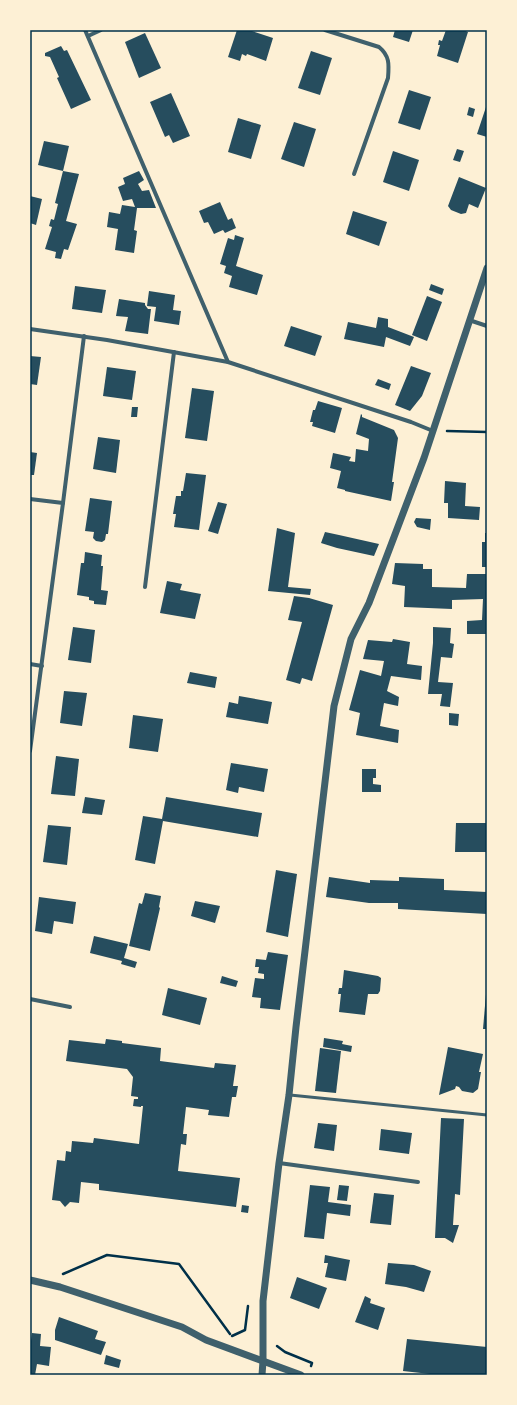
<svg xmlns="http://www.w3.org/2000/svg" width="517" height="1405" font-family="'Fira Sans Condensed',sans-serif">
<style>
.building{fill:#264d5e}
.lines{fill:none;stroke-linecap:round;stroke-linejoin:round}
.path{stroke:#003049;stroke-width:2.5}
.service{stroke:#3f606c;stroke-width:3}
.minor{stroke:#3f606c;stroke-width:4}
.tertiary{stroke:#3f606c;stroke-width:7}
.neatline{fill:none;stroke:#003049;stroke-width:1.5}
</style>
<rect width="100%" height="100%" fill="#fdf0d5"/>
<g class="building">
<path d="M237 30H249L273 38 266 61 247 54 246 56 242 54 240 61 228 57Z"/>
<path d="M395 30H413L409 42 393 37Z"/>
<path d="M446 30H463L468 32 458 63 437 56 440 45H438L439 40 442 41Z"/>
<path d="M145 33 161 68 139 78 125 42Z"/>
<path d="M61 46 64 51 67 50 91 100 71 109 57 78 59 77 50 57 45 56V53Z"/>
<path d="M311 51 332 58 320 95 298 88Z"/>
<path d="M409 90 431 97 420 130 398 123Z"/>
<path d="M171 93 190 136 173 143 169 135 165 137 150 102Z"/>
<path d="M469 107 475 109 473 117 467 115Z"/>
<path d="M486 107H487V137L477 134Z"/>
<path d="M238 118 261 125 251 159 228 152Z"/>
<path d="M294 122 316 129 304 167 281 159Z"/>
<path d="M44 141 69 146 63 171 38 165Z"/>
<path d="M457 149 464 151 460 162 453 160Z"/>
<path d="M393 151 419 160 409 191 383 182Z"/>
<path d="M63 171 79 174 66 221 77 224 68 250 64 249 61 259 55 258 56 252 45 249 52 227 49 226 51 219 54 220 58 204 55 203Z"/>
<path d="M139 171 144 180 138 184 142 191 149 190 156 208H137L134 230 137 231 134 253 115 250 118 229 107 227 109 212 120 214 122 205 135 207 132 199 123 201 118 187 125 184 123 178Z"/>
<path d="M459 177 486 188 478 208 469 204 466 213 461 214 451 210 448 206Z"/>
<path d="M30 196 42 199 36 225 30 223Z"/>
<path d="M220 202 228 220 232 218 236 228 225 233 223 230 214 234 208 222 204 223 199 211Z"/>
<path d="M353 211 387 222 379 246 346 234Z"/>
<path d="M235 235 244 238 236 266 263 275 257 295 229 287 232 276 224 273 226 266 220 264 228 238 234 240Z"/>
<path d="M431 284 444 289 442 295 429 290Z"/>
<path d="M75 286 106 290 102 313 72 309Z"/>
<path d="M149 291 175 295 173 310 181 311 179 325 154 321 156 307 147 306Z"/>
<path d="M427 296 442 302 427 341 412 335Z"/>
<path d="M119 299 145 303V305L148 309H151L148 334 125 331 128 317 116 316Z"/>
<path d="M378 317 388 319V327L414 337 410 346 386 337 384 347 344 339 348 322 376 328Z"/>
<path d="M291 326 322 336 315 356 284 346Z"/>
<path d="M30 356 41 357 37 385 30 384Z"/>
<path d="M411 366 431 373 422 396 410 411 395 405Z"/>
<path d="M107 367 136 371 132 400 103 396Z"/>
<path d="M378 379 391 384 389 390 375 385Z"/>
<path d="M192 388 214 391 207 441 185 438Z"/>
<path d="M318 401 342 408 335 433 312 426 313 422H310L313 410H315Z"/>
<path d="M132 407H138L137 417H131Z"/>
<path d="M361 414 362 415V417L394 430 398 438 392 482H394L391 501 345 491V490L337 488 341 471 330 468 333 453 351 457 349 461 355 462 356 449 368 451 369 439 356 434Z"/>
<path d="M98 437 120 440 116 473 93 469Z"/>
<path d="M30 452 37 453 34 475H30Z"/>
<path d="M186 473 206 475 199 530 174 527 176 514H173L176 496H181V491H183Z"/>
<path d="M445 481 466 483 465 506 480 507 479 520 448 518V503H444Z"/>
<path d="M90 498 112 501 108 534H106L105 540 102 542 96 541 93 538 94 532 85 531Z"/>
<path d="M218 502 227 504 218 534 208 531Z"/>
<path d="M416 518 431 519 430 530 417 527 414 522Z"/>
<path d="M277 528 295 533 288 587 311 589 310 595 268 591Z"/>
<path d="M325 532 339 535 379 544 374 556 337 548 321 543Z"/>
<path d="M485 533H487V567H482V542H485Z"/>
<path d="M85 552 102 555 101 566H103L101 590 108 591 106 605 94 604V601L89 600V597L77 595 81 563H84Z"/>
<path d="M395 563 423 564V569H432V587L466 588 467 574H487V634H467V621L482 620 483 599 452 600V609L404 607 405 586 392 584Z"/>
<path d="M167 581 182 584 180 590 201 594 195 619 160 613Z"/>
<path d="M294 596 309 598 333 605 312 681 302 678 300 684 286 680 302 622 288 620Z"/>
<path d="M73 627 95 630 91 663 68 660Z"/>
<path d="M433 627 451 628 450 643 454 644 452 658 441 657 438 682 453 683 450 707 440 706 442 694H428L433 643Z"/>
<path d="M393 639 410 642 407 664 422 666 421 680 391 676 387 691 399 697 398 706 384 703 380 726 399 730 398 743 356 735 360 713 349 710 360 670 381 676 384 661 363 659 368 640 392 642Z"/>
<path d="M190 672 217 677 215 688 187 683Z"/>
<path d="M64 691 87 693 82 726 60 723Z"/>
<path d="M239 696 272 702 268 724 226 717 229 702 238 704Z"/>
<path d="M449 713 459 714 458 726 449 725Z"/>
<path d="M133 715 163 719 158 752 129 748Z"/>
<path d="M56 756 79 759 75 796 51 794Z"/>
<path d="M231 763 268 769 264 792 239 787 238 793 226 790Z"/>
<path d="M362 769H376V778H373V784L381 785V792H362Z"/>
<path d="M85 797 105 800 102 815 82 813Z"/>
<path d="M166 797 262 813 258 837 163 821 155 864 135 860 143 816 162 819Z"/>
<path d="M456 823H487V852H455Z"/>
<path d="M48 825 71 827 67 865 43 862Z"/>
<path d="M276 870 297 874 288 937 266 932Z"/>
<path d="M329 877 370 883V880L399 881V877L444 879V890L487 892V914L398 909V903H369L326 897Z"/>
<path d="M145 893 161 896 159 907 160 908 150 951 129 946 139 903 142 904Z"/>
<path d="M39 897 76 902 73 924 54 921 52 934 35 931Z"/>
<path d="M195 901 220 906 215 923 191 916Z"/>
<path d="M94 936 128 944 124 958 137 962 135 968 121 964 122 961 90 953Z"/>
<path d="M268 952 288 955 280 1010 260 1008 261 998 252 997 255 978 264 979V974L258 973 259 967H255L256 959 266 960Z"/>
<path d="M344 970 378 976 381 978 380 991 378 994H368L365 1015 339 1012 341 994H338L339 988H342Z"/>
<path d="M222 976 238 981 236 987 220 983Z"/>
<path d="M168 988 207 998 200 1025 162 1015Z"/>
<path d="M486 994H487V1029H483Z"/>
<path d="M324 1038 343 1041 342 1044 352 1046 351 1052 323 1047Z"/>
<path d="M106 1039 122 1041V1043L161 1048 160 1061 214 1068 215 1063 236 1065 233 1086H238L236 1097H232L229 1117 208 1115 209 1110 186 1107 183 1134H187L186 1145 181 1144 178 1171 240 1178 236 1207 99 1190V1184L81 1182 79 1203 70 1202 65 1207 60 1201 52 1200 57 1160 65 1161 66 1151 71 1152 72 1141 93 1143 94 1138 139 1144 143 1106H141V1107L133 1106 134 1099H138V1097L131 1096 133 1077 127 1069 66 1061 69 1040 105 1044Z"/>
<path d="M448 1047 483 1054 479 1072H481L478 1089 473 1093 462 1091 459 1087 456 1086 455 1089 439 1095Z"/>
<path d="M320 1048 341 1051 336 1093 315 1091Z"/>
<path d="M441 1118 464 1119 460 1195 455 1194 453 1225H459L453 1243 445 1238H435Z"/>
<path d="M318 1123 337 1125 334 1151 314 1148Z"/>
<path d="M381 1129 412 1133 409 1154 379 1150Z"/>
<path d="M310 1185 330 1187 328 1202 351 1205 350 1216 327 1213 324 1239 304 1237Z"/>
<path d="M339 1185 349 1186 347 1201 337 1200Z"/>
<path d="M374 1193 394 1195 391 1225 370 1223Z"/>
<path d="M242 1205 249 1206 248 1213 241 1212Z"/>
<path d="M325 1255 350 1260 346 1281 325 1277 328 1263H324Z"/>
<path d="M388 1263 414 1265 431 1271 424 1292 406 1287 385 1284Z"/>
<path d="M297 1277 327 1288 319 1309 290 1298Z"/>
<path d="M365 1296 371 1299 370 1303 385 1308 378 1330 355 1322Z"/>
<path d="M59 1317 98 1331 95 1339 106 1342 101 1355 55 1340V1330Z"/>
<path d="M32 1333 41 1334 40 1346 51 1347 49 1366 37 1364 35 1375 30 1374V1349Z"/>
<path d="M407 1339 487 1347V1375H439L403 1371Z"/>
<path d="M106 1355 121 1360 119 1368 104 1364Z"/>
</g>
<g class="lines">
<g class="path">
<path d="M447 431 487 432"/>
<path d="M63 1274 107 1255 179 1264 230 1334"/>
<path d="M232 1336 245 1330 248 1306"/>
<path d="M277 1346 285 1352 312 1363 311 1366"/>
</g>
<path class="service" d="M290 1095 487 1115"/>
<g class="minor">
<path d="M85 30 228 362 411 422 433 431"/>
<path d="M325 30 379 47C390 56 389 65 388 78L354 174"/>
<path d="M88 36 101 30"/>
<path d="M469 320 487 326"/>
<path d="M30 329 107 340 228 362"/>
<path d="M30 499 63 503"/>
<path d="M145 587 174 352"/>
<path d="M30 664 42 666"/>
<path d="M30 751 63 503 84 336"/>
<path d="M30 999 70 1007"/>
<path d="M279 1163 418 1182"/>
</g>
<g class="tertiary">
<path d="M30 1280 60 1287 182 1327 206 1340 301 1375"/>
<path d="M262 1375 263 1361V1301L279 1163 289 1095 296 1027 334 706 351 639 369 603 424 458 487 268"/>
</g>
</g>
<rect width="517" height="1405" fill="none" stroke="#fdf0d5" stroke-width="62"/>
<rect x="31" y="31" width="455" height="1343" class="neatline"/>
</svg>
